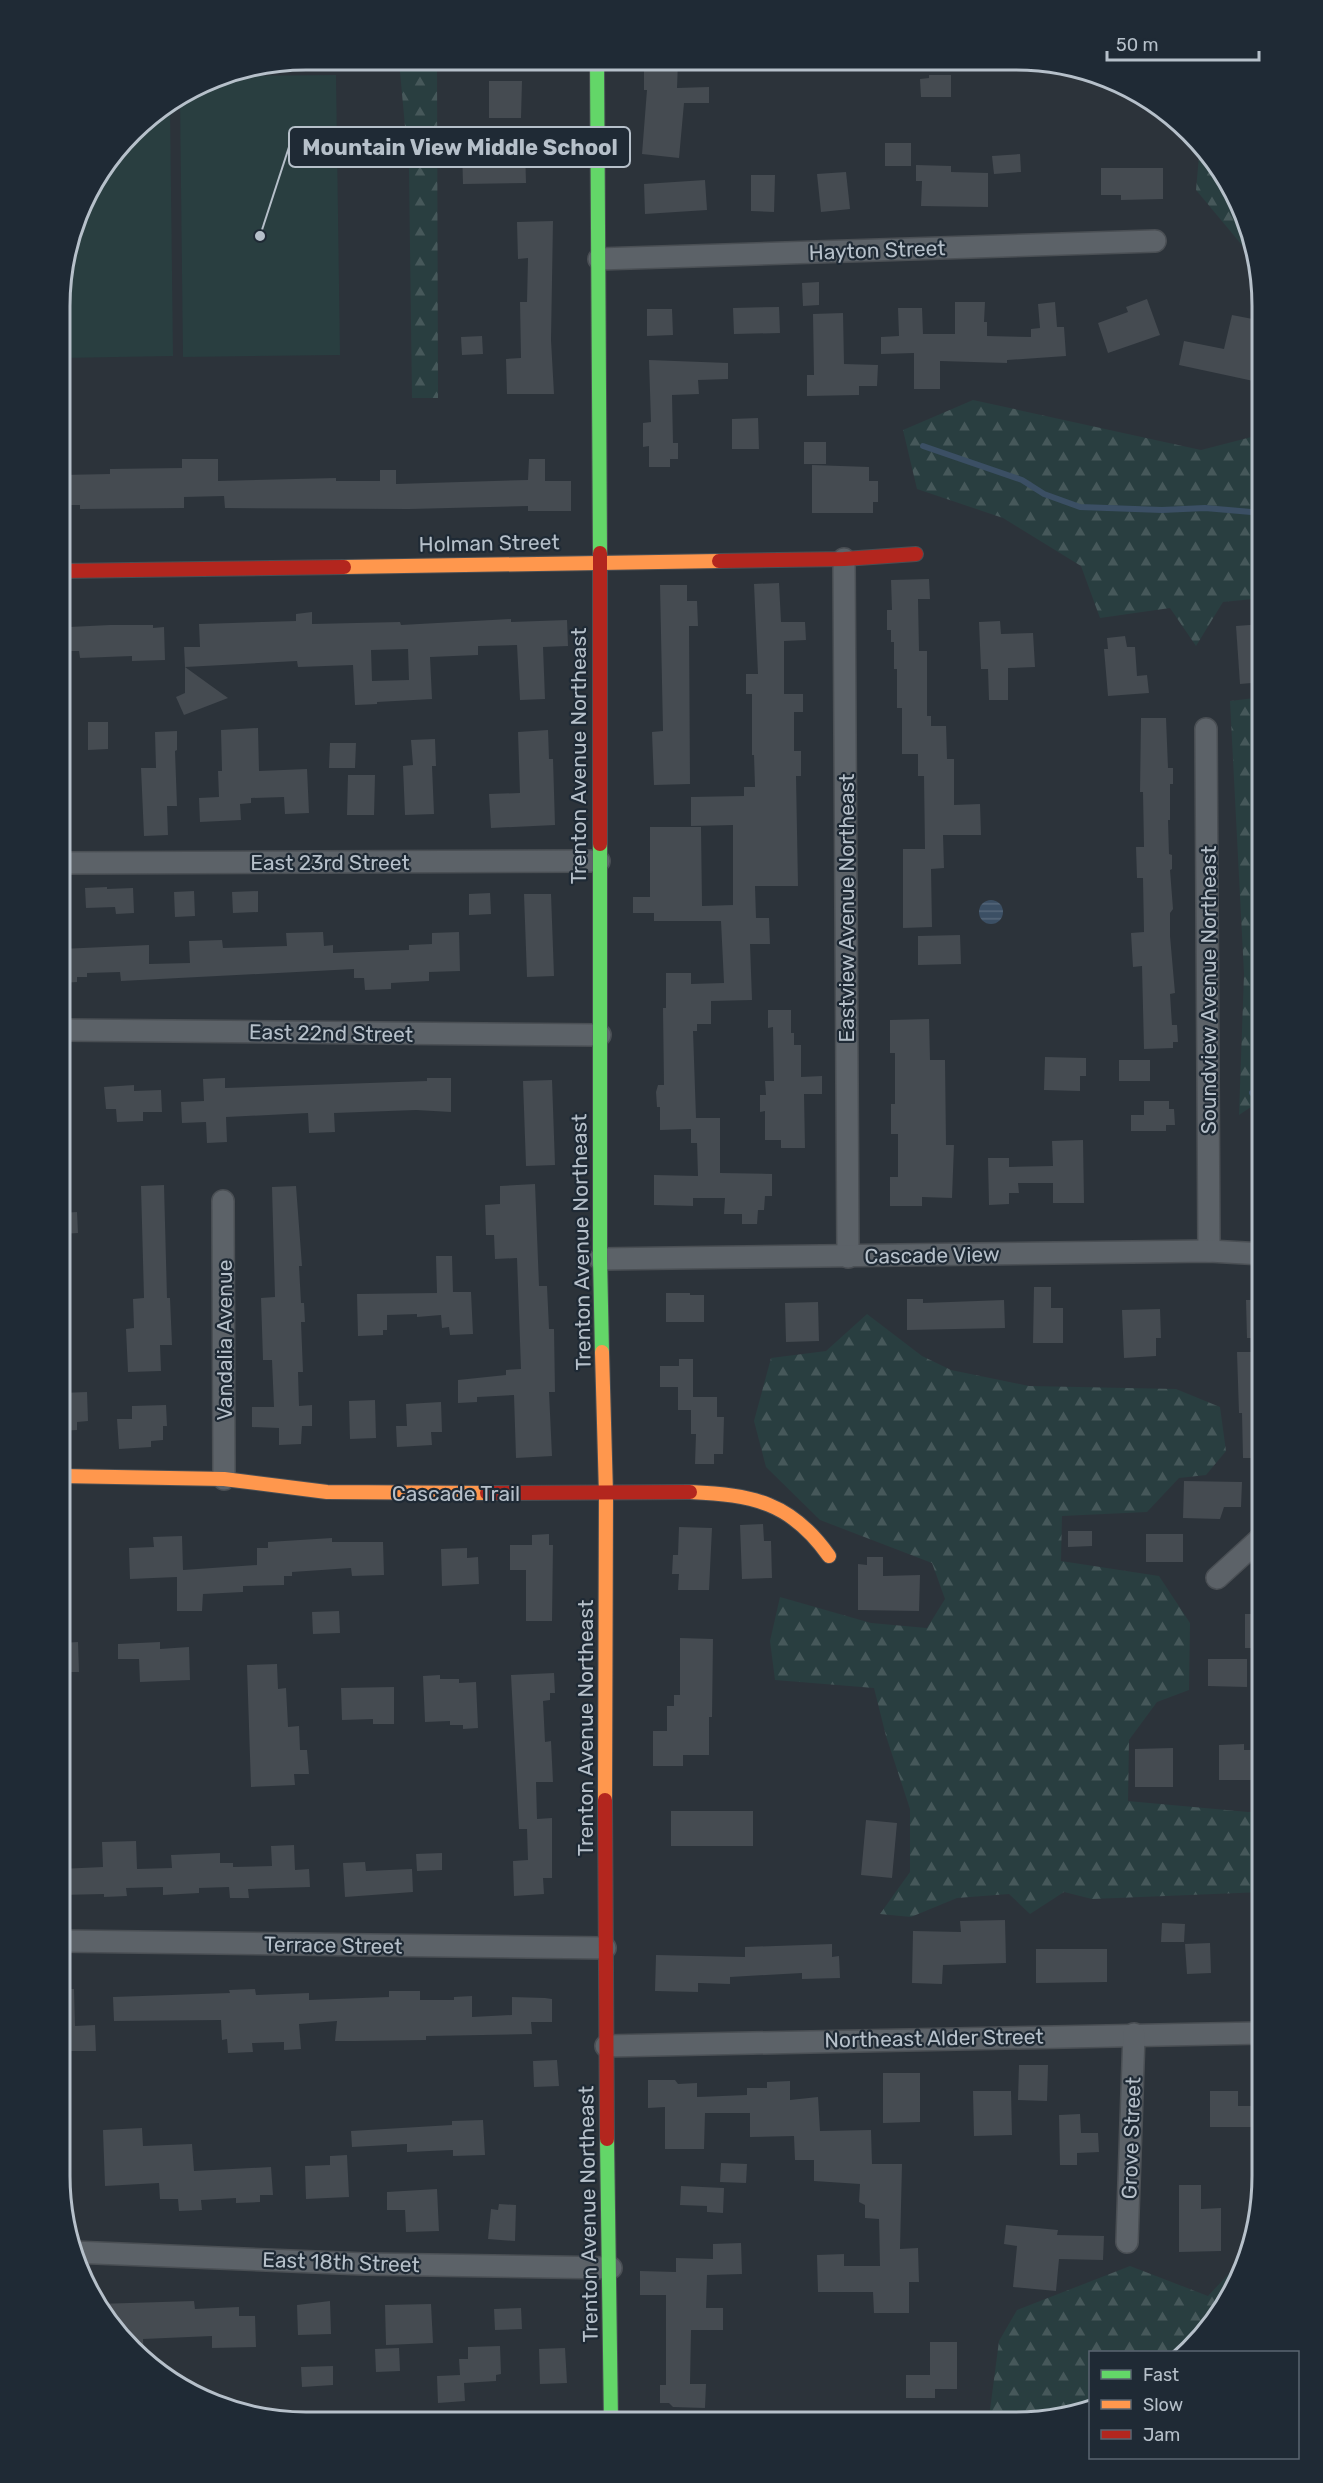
<svg xmlns="http://www.w3.org/2000/svg" width="1323" height="2483" font-family="Rubik,sans-serif">
<style>
.forest{fill:url(#forest-firs)}
.pitch{fill:#293e40}
.water{fill:url(#water-rules)}
.lines{fill:none;stroke-linecap:round;stroke-linejoin:round}
.stream{stroke:#3b4f64;stroke-width:6}
.building{fill:#454b51;fill-rule:evenodd}
.street-casing{stroke:#4a4f54;stroke-width:24}
.fast-casing{stroke:#4a4f54;stroke-width:16}
.slow-casing{stroke:#4a4f54;stroke-width:16}
.jam-casing{stroke:#4a4f54;stroke-width:16}
.street{stroke:#5c6268;stroke-width:21}
.fast{stroke:#63d668;stroke-width:14}
.slow{stroke:#ff974d;stroke-width:14}
.jam{stroke:#b3261e;stroke-width:14}
.labels{text-anchor:middle;dominant-baseline:central;stroke-width:4.5;stroke-linejoin:round;paint-order:stroke}
.street-label{font-size:21px;fill:#b6c0ca;stroke:#1f2a35}
.rim{fill:none;stroke:#b6c0ca;stroke-width:3}
.leader{fill:none;stroke:#b6c0ca;stroke-width:2}
.callout-dot{fill:#b6c0ca;stroke:#1f2a35;stroke-width:2}
.callout{fill:#1f2a35;stroke:#b6c0ca;stroke-width:2}
.callout-label{font-size:22px;text-anchor:middle;font-weight:bold;fill:#b6c0ca}
</style>
<defs>
<pattern id="forest-firs" width="22" height="20" patternUnits="userSpaceOnUse" patternTransform="scale(1.5)"><rect width="22" height="20" fill="#293e40"/><path d="M5 1l3.5 6h-7zM16 11l3.5 6h-7z" fill="#46585a"/></pattern>
<pattern id="water-rules" width="6" height="5" patternUnits="userSpaceOnUse" patternTransform="scale(1.5)"><rect width="6" height="5" fill="#3b4f64"/><path d="M0 2.5h6" fill="none" stroke="#556779"/></pattern>
</defs>
<rect width="100%" height="100%" fill="#2c333a"/>
<g class="forest">
<path d="M399 61H437L438 398H412L409 170Z"/>
<path d="M1200 145 1221 169 1250 228 1256 262 1196 190Z"/>
<path d="M973 400 1201 450 1263 434V598L1223 602 1196 646 1170 608 1100 618 1081 566 1003 518 917 489 903 430Z"/>
<path d="M1263 697V1099L1239 1115 1244 974 1230 701Z"/>
<path d="M867 1314 922 1356 951 1370 1029 1386 1176 1389 1220 1407 1226 1451 1206 1475 1179 1478 1147 1512 1062 1516 1061 1561 1159 1576 1190 1623 1189 1690 1157 1702 1129 1740 1128 1801 1248 1812 1263 1811V1892L1092 1899 1064 1892 1030 1914 1009 1894 957 1898 911 1917 880 1914 910 1872V1809L886 1736 874 1688 775 1680 770 1641 780 1597 871 1623 927 1628 945 1599 932 1563 820 1520 766 1467 754 1421 771 1358 826 1351Z"/>
<path d="M1248 2253 1244 2270 1212 2327 1184 2352H1090V2411L1016 2423H986L990 2410 999 2341 1017 2310 1130 2266 1208 2296Z"/>
</g>
<g class="pitch">
<path d="M336 75 340 355 183 357 180 99 213 79 226 76Z"/>
<path d="M170 105 173 356 62 358V275L86 197 144 122Z"/>
</g>
<circle class="water" cx="991" cy="912" r="12"/>
<g class="lines">
<g class="stream">
<path d="M923 446 1022 480 1044 494 1080 507 1162 510 1205 508 1263 513"/>
<path d="M1252 1093 1263 1090"/>
</g>
</g>
<g class="building">
<path d="M644 62H678L677 88 709 87V103H684L679 158 642 154 647 90H644Z"/>
<path d="M929 75H951V97H921L920 79 929 78Z"/>
<path d="M489 81H522L521 118H489Z"/>
<rect x="885" y="143" width="26" height="23"/>
<path d="M525 148 526 183 463 184 462 149Z"/>
<path d="M1020 154 1021 172 994 174 992 156Z"/>
<path d="M916 165 951 166V172L988 173V207L921 206 922 181H916Z"/>
<path d="M1101 168H1163V199L1121 200V195H1101Z"/>
<path d="M846 172 850 209 821 212 817 174Z"/>
<path d="M751 175H775L774 212 751 211Z"/>
<path d="M705 180 707 210 645 214 644 184Z"/>
<path d="M553 221 551 340 554 394H507L506 359 521 358 520 302H527L528 258 518 259 517 222Z"/>
<path d="M819 282V305L803 306 802 283Z"/>
<path d="M1147 299 1160 335 1108 353 1098 323 1128 312 1126 307Z"/>
<path d="M955 302H985L984 322H987V336L1031 337V329L1040 328 1038 304 1055 302 1057 327H1064L1066 356 1007 360V363L940 361V389H914V353L881 354V337L899 336 898 308H922L923 334H955Z"/>
<path d="M779 307 780 333 734 334 733 308Z"/>
<path d="M647 309H672L673 335 647 336Z"/>
<path d="M843 313 844 364 878 365 877 386H859V395L807 396V375H814L813 314Z"/>
<path d="M1232 315 1263 321V359L1258 382 1179 365 1184 341 1224 349Z"/>
<path d="M482 336 483 354 462 355 461 337Z"/>
<path d="M649 360 728 363V379L698 380 699 394 672 395 673 443H678V459H670V467H649V446L643 447V423L651 422Z"/>
<path d="M758 418 759 449H732V419Z"/>
<rect x="804" y="442" width="22" height="22"/>
<path d="M182 459H218V481L336 478V481H380V470H396V484L528 480 529 459H545V481H571V511H528V506L409 509 225 508 224 496 184 497V508L80 509V505H66V495H62V475L110 474V469L182 468Z"/>
<path d="M812 465 869 467V481H878V502H873V513H812Z"/>
<path d="M929 579 930 599H918L919 651H927V716H931V726H946L947 759H954V805L980 804 981 835H943L944 868 931 869 932 927 903 928V849H925L924 776H918V754H902V708H897V669H894V642H891V630H887V610H892L891 580Z"/>
<path d="M779 583 781 622H805L806 640 784 641V694H803V712H794V751H801V776H796L798 886H755L756 918H769L770 944H750L752 1000 711 1001V1024H697V1031H693L696 1118H720V1173L772 1174V1196H765L764 1210H758L757 1224H742V1214H724L725 1198H693V1206L654 1205V1175L698 1176 697 1143H691V1129L660 1130V1107H657L656 1092 658 1085H664L663 1008H666V973H691V984L724 983 721 921H654V913H633V897H650V827H701L702 906 733 905V825L691 826V797L744 796V787H755L754 755H752V694H746V674H758L754 584Z"/>
<path d="M660 585H687V601H697L698 626H689L690 784 654 785 652 732 663 731Z"/>
<path d="M312 612V624L400 622 401 625 511 619V622L567 620 568 646 543 647 545 699 520 700 517 645 478 646V655L430 657 432 699 377 702V704L355 705 353 665 298 667 297 661 185 667 184 647H200L199 624 296 621V614ZM408 649 409 680 372 681 371 650Z"/>
<path d="M1000 621 1001 634 1033 633 1035 667 1008 668V700H989L988 669H981L979 622Z"/>
<path d="M1263 624V682L1240 684 1236 626Z"/>
<path d="M110 625H153V628L164 627 165 660 132 661V656L80 658 79 651H70L69 627Z"/>
<path d="M1125 636 1127 647H1135L1137 676 1147 675 1149 693 1108 696 1104 649H1108L1107 638Z"/>
<path d="M185 667 228 698 184 715 176 697 185 693Z"/>
<path d="M1141 718H1166L1168 768H1173V784H1170V820H1168L1169 854 1172 855V869L1170 870 1173 909 1170 913V936L1175 993 1170 994 1172 1025H1177L1178 1042H1173V1048L1144 1049 1142 966 1133 967 1131 933 1144 932 1143 878H1137L1136 847H1144L1143 792H1140Z"/>
<path d="M88 722H108V749L88 750Z"/>
<path d="M258 728 259 771 307 769 309 813 285 814 284 797 251 798V803L240 804 241 820 200 822 199 798 219 797 218 771H222L221 730Z"/>
<path d="M548 730 549 759H553L555 825 491 828 489 794 520 793 518 732Z"/>
<path d="M177 731V750L175 751 177 806H167L168 835 144 836 141 768H156L155 732Z"/>
<path d="M435 739 436 766H432L434 814 405 815 403 766 413 765 411 740Z"/>
<path d="M330 743H356L355 768H329Z"/>
<path d="M348 775H375L374 815H347Z"/>
<path d="M107 887V889L133 888 134 913 116 914 115 907 86 908 85 888Z"/>
<path d="M194 891 195 916 175 917 174 892Z"/>
<path d="M258 891V912L233 913 232 892Z"/>
<path d="M490 893 491 914 469 915V894Z"/>
<path d="M524 894H551L554 976 527 977Z"/>
<path d="M323 932 324 946 333 945V953L409 950V945L432 944V933L459 932 460 971 429 972V981L391 983V989L365 990 364 978H354V969L121 981 120 972 87 973V977H77V982L61 983V949L149 945V964L190 963 189 941 222 940 223 948 287 946 286 933Z"/>
<path d="M960 935 961 964 918 965V936Z"/>
<path d="M768 1010H791V1033H794V1045H801V1077L822 1076V1094H804L805 1148H781V1140H765V1111L760 1112V1095H766L765 1081H774L773 1027 768 1028Z"/>
<path d="M929 1019 930 1060H945L946 1145H954L952 1198 922 1197V1206H890V1177H898V1134H891V1104H895V1053H890V1020Z"/>
<path d="M1045 1057 1086 1058V1076H1080V1091L1044 1090Z"/>
<rect x="1119" y="1060" width="31" height="21"/>
<path d="M225 1078V1088L427 1081V1078H451V1112L416 1110 334 1113 335 1132 309 1133 308 1113 226 1117 227 1142 207 1143 206 1122 182 1123 181 1102 204 1101 203 1079Z"/>
<path d="M552 1080 555 1165 526 1166 523 1081Z"/>
<path d="M134 1085V1091L161 1090 162 1112H143V1121L117 1122 116 1109H106L104 1087Z"/>
<path d="M1144 1101H1169V1109H1174L1175 1125H1166V1131H1131V1115H1144Z"/>
<path d="M1083 1140 1084 1203H1053V1183H1018L1019 1193H1009V1204L989 1205 988 1158H1009V1167L1053 1166 1052 1141Z"/>
<path d="M535 1184 539 1286H547L549 1329H554L555 1392H549L552 1456 516 1458 514 1395 477 1397V1402L458 1403V1380L506 1375V1370L521 1369 517 1258 495 1259 494 1235H486L485 1205 500 1204V1186Z"/>
<path d="M164 1185 167 1298H170L172 1345H160L161 1371 128 1372 126 1329 134 1328 133 1299 144 1298 141 1186Z"/>
<path d="M296 1186 302 1266H299L301 1303H304L305 1322H301L303 1372H298L299 1406 312 1405V1426H302L301 1444 279 1445V1428L252 1427V1407H274L272 1360H263L261 1298 275 1297 272 1187Z"/>
<path d="M77 1212 78 1233 61 1234V1213Z"/>
<path d="M436 1256H452L453 1292H471L473 1334 450 1335 449 1327 442 1328 441 1315 417 1317V1314L387 1315V1330H383V1335L358 1336 357 1294 437 1293Z"/>
<path d="M1034 1287H1051V1308H1063V1343H1033Z"/>
<path d="M666 1293H690V1295H704V1322H666Z"/>
<path d="M907 1299H923V1303L1004 1300 1005 1328 907 1330Z"/>
<path d="M1246 1300H1263V1338H1247Z"/>
<path d="M818 1302 819 1341 786 1342 785 1303Z"/>
<path d="M1160 1309 1161 1338H1156V1356L1124 1358 1122 1310Z"/>
<path d="M1237 1352H1259L1260 1386H1263V1458H1243L1242 1413H1239Z"/>
<path d="M679 1359H693V1397H717V1417H724L723 1454H714V1464H695L696 1434H691V1410H678V1387H660V1366H679Z"/>
<path d="M87 1392 88 1421 77 1422V1430L61 1431V1393Z"/>
<path d="M375 1400 376 1438 350 1439 349 1401Z"/>
<path d="M441 1402 442 1432H431L432 1445 397 1447 396 1426H407L406 1404Z"/>
<path d="M166 1405 167 1426H163V1440L151 1441V1447L119 1449 117 1419H132V1406Z"/>
<path d="M1184 1481 1242 1482 1241 1507H1224L1220 1519 1183 1518Z"/>
<path d="M763 1524 764 1541H771L772 1578 742 1579 740 1525Z"/>
<path d="M679 1527 712 1528 709 1590H678L679 1574H672L673 1555H678Z"/>
<path d="M1068 1531H1092V1546L1068 1547Z"/>
<path d="M549 1534V1545H553L552 1621H526V1570H510V1545H532V1535Z"/>
<rect x="1146" y="1534" width="37" height="28"/>
<path d="M182 1536 183 1570 257 1565V1548H268V1542L332 1538V1542H383L384 1575 352 1576 351 1568 292 1572V1576H284V1585L243 1586V1592L203 1594 202 1611H177V1577L130 1579 129 1548 154 1547 153 1537Z"/>
<path d="M467 1548V1558L478 1557 479 1584 442 1586 441 1549Z"/>
<path d="M867 1557H883V1576L920 1575 919 1611 858 1610V1564L867 1565Z"/>
<path d="M339 1611 340 1633 313 1634 312 1612Z"/>
<rect x="1245" y="1614" width="18" height="34"/>
<path d="M680 1638 713 1639 712 1717H709V1755H683V1766H653V1731H667V1706H674V1695H680Z"/>
<path d="M78 1642 79 1672H61V1643Z"/>
<path d="M160 1642V1649L189 1647 190 1680 140 1682 139 1659H118V1644Z"/>
<path d="M1208 1659H1247V1687L1208 1686Z"/>
<path d="M277 1664 278 1689 286 1688 288 1727 299 1726 300 1750H307L309 1774H294L295 1785 251 1787 247 1665Z"/>
<path d="M554 1673 555 1693H550V1700L543 1701 545 1742 551 1741 553 1782H536L537 1819 552 1818V1878H543L544 1894 514 1896 513 1861 528 1860 527 1829H519L511 1675Z"/>
<path d="M440 1675V1679H459V1683L476 1682 478 1728 463 1729V1725H450V1721L425 1722 423 1676Z"/>
<path d="M394 1687V1724H373V1719L342 1720 341 1688Z"/>
<path d="M1244 1744V1750H1253V1780H1219V1745Z"/>
<path d="M1173 1748V1787H1135V1749Z"/>
<rect x="671" y="1811" width="82" height="35"/>
<path d="M866 1820 897 1823 892 1878 861 1875Z"/>
<path d="M136 1841 137 1869 172 1868 171 1855 220 1853V1863H233V1867L272 1866 271 1846 294 1845 295 1870 309 1869 310 1887 248 1889 249 1898H230L229 1887 199 1888V1893L163 1895V1887L126 1888 127 1896 104 1897V1894L60 1895V1869L103 1867 102 1842Z"/>
<path d="M442 1853V1870L417 1871 416 1854Z"/>
<path d="M365 1862 366 1871 412 1869 413 1892 345 1897 343 1863Z"/>
<path d="M1005 1920 1006 1963 943 1965 942 1984 912 1983 913 1931 961 1932 960 1921Z"/>
<path d="M1162 1923 1185 1924 1184 1942H1161Z"/>
<path d="M1210 1943 1211 1973 1187 1974 1185 1944Z"/>
<path d="M832 1944V1957L839 1956 840 1978 802 1979V1973L730 1977V1984L698 1983V1992L655 1991 656 1955 745 1957V1947Z"/>
<path d="M1036 1949H1107V1982L1036 1983Z"/>
<path d="M60 1989H74L75 2026 95 2025 96 2051H60Z"/>
<path d="M255 1989 256 1995 309 1993V2000L389 1997V1991H420V2000H454V1997L472 1996V2017L512 2015V1997L545 1998 552 1999V2022H531L532 2034 426 2036V2040L356 2041H335L337 2021 299 2024 301 2049 284 2050V2042L252 2043 253 2052 228 2053 227 2039 222 2040 221 2020 114 2021 113 1997 230 1993 229 1990Z"/>
<path d="M557 2060 559 2086 534 2087 533 2061Z"/>
<path d="M1019 2065H1048L1047 2101 1018 2100Z"/>
<path d="M883 2073H920V2122L883 2123Z"/>
<path d="M648 2080H675L678 2084 697 2083V2097L747 2095V2088H767V2082L790 2081V2100L818 2097 820 2131 871 2130 872 2164H902L900 2249 918 2248 919 2282H909V2313H874L873 2292H818L817 2255 844 2254V2266H880L879 2219 865 2218V2205L859 2202 860 2184 814 2181V2160H795L794 2136 750 2137V2113H705L704 2149H665V2107L648 2108Z"/>
<path d="M973 2091H1011L1012 2135 974 2136Z"/>
<path d="M1210 2091H1238V2106H1253V2127H1210Z"/>
<path d="M1080 2114 1081 2133H1098L1099 2152 1077 2153V2165H1060L1059 2115Z"/>
<path d="M483 2120 485 2155 453 2156V2150L407 2152V2144L352 2147 351 2131 452 2125V2121Z"/>
<path d="M142 2128 143 2146 192 2144 194 2171 271 2167 273 2195H260V2202L236 2203V2198L201 2200 202 2210 179 2211 178 2199H160L159 2183 105 2186 103 2130Z"/>
<path d="M347 2155 349 2197 306 2199 305 2166 330 2165V2156Z"/>
<path d="M721 2163 747 2164 746 2183 720 2182Z"/>
<path d="M1179 2185H1201V2209L1221 2208V2251L1179 2252Z"/>
<path d="M681 2186 724 2188 723 2213 707 2212V2206L680 2205Z"/>
<path d="M437 2189 439 2231 406 2232 405 2210H387V2192Z"/>
<path d="M499 2204 516 2205 515 2241 488 2239 491 2209 498 2210Z"/>
<path d="M1006 2225 1058 2230 1057 2235 1104 2236 1103 2260 1059 2259 1056 2291 1013 2287 1017 2246 1004 2244Z"/>
<path d="M741 2243 742 2274 707 2275 706 2308H723V2330H691L690 2384H706L705 2408 673 2407 669 2403H660V2385H666V2295H640V2271L676 2272V2258L713 2259V2244Z"/>
<path d="M194 2301 195 2309 239 2307V2316H255L256 2347 212 2348V2336L143 2339 144 2362 102 2314 97 2304Z"/>
<path d="M330 2301 331 2334 298 2335 297 2305Z"/>
<path d="M431 2304 433 2343 386 2345 385 2305Z"/>
<path d="M521 2308 522 2329 495 2330 494 2309Z"/>
<path d="M930 2342H957V2389H935V2398H906V2375H930Z"/>
<path d="M500 2346 501 2374 496 2375V2381L464 2383 465 2401 438 2403 437 2376 460 2375 459 2359H468V2347Z"/>
<path d="M399 2348 400 2371 376 2372 375 2349Z"/>
<path d="M565 2348 567 2383 540 2384 539 2349Z"/>
<path d="M333 2366V2385L302 2387 301 2367Z"/>
</g>
<g class="lines">
<defs>
<g id="street">
<path d="M599 259 1155 241"/>
<path d="M844 559 848 1257"/>
<path d="M1206 729 1209 1251"/>
<path d="M61 863 599 861"/>
<path d="M61 1030 600 1035"/>
<path d="M223 1201 224 1479"/>
<path d="M600 1259 1209 1251 1263 1254"/>
<path d="M1217 1578 1263 1536"/>
<path d="M60 1941 605 1948"/>
<path d="M606 2046 1262 2033"/>
<path d="M1127 2242 1134 2034"/>
<path d="M72 2252 365 2264 611 2268"/>
</g>
<g id="fast">
<path d="M597 62 600 553"/>
<path d="M600 844V1259L602 1352"/>
<path d="M607 2139 611 2422"/>
</g>
<g id="slow">
<path d="M344 567 719 561"/>
<path d="M602 1352 606 1494 605 1800"/>
<path d="M61 1476 224 1479 327 1492 487 1493"/>
<path d="M690 1492C753 1495 791 1502 829 1556"/>
</g>
<g id="jam">
<path d="M600 553V844"/>
<path d="M719 561 844 559 916 554"/>
<path d="M62 571 344 567"/>
<path d="M487 1493 690 1492"/>
<path d="M605 1800 607 2139"/>
</g>
</defs>
<use href="#street" class="street-casing"/>
<use href="#fast" class="fast-casing"/>
<use href="#slow" class="slow-casing"/>
<use href="#jam" class="jam-casing"/>
<use href="#street" class="street"/>
<use href="#fast" class="fast"/>
<use href="#slow" class="slow"/>
<use href="#jam" class="jam"/>
</g>
<g class="labels">
<g class="street-label">
<text transform="translate(877 250) rotate(-2)">Hayton Street</text>
<text transform="translate(489 543) rotate(-1)">Holman Street</text>
<text transform="translate(578 756) rotate(-90)">Trenton Avenue Northeast</text>
<text x="330" y="862">East 23rd Street</text>
<text transform="translate(846 908) rotate(-90)">Eastview Avenue Northeast</text>
<text transform="translate(1208 990) rotate(-90)">Soundview Avenue Northeast</text>
<text transform="translate(331 1033) rotate(1)">East 22nd Street</text>
<text transform="translate(581 1242) rotate(-91)">Trenton Avenue Northeast</text>
<text transform="translate(932 1255) rotate(-1)">Cascade View</text>
<text transform="translate(224 1340) rotate(-90)">Vandalia Avenue</text>
<text x="456" y="1493">Cascade Trail</text>
<text transform="translate(585 1728) rotate(-90)">Trenton Avenue Northeast</text>
<text transform="translate(333 1945) rotate(1)">Terrace Street</text>
<text transform="translate(934 2038) rotate(-1)">Northeast Alder Street</text>
<text transform="translate(1131 2138) rotate(-88)">Grove Street</text>
<text transform="translate(588 2214) rotate(-91)">Trenton Avenue Northeast</text>
<text transform="translate(341 2262) rotate(2)">East 18th Street</text>
</g>
</g>
<path d="M0 0H1323V2483H0ZM306 70H1016A236 236 0 0 1 1252 306V2176A236 236 0 0 1 1016 2412H306A236 236 0 0 1 70 2176V306A236 236 0 0 1 306 70Z" fill="#1f2a35" fill-rule="evenodd"/>
<path class="rim" d="M306 70H1016A236 236 0 0 1 1252 306V2176A236 236 0 0 1 1016 2412H306A236 236 0 0 1 70 2176V306A236 236 0 0 1 306 70Z"/>
<path class="leader" d="M260 236L289 147"/>
<circle class="callout-dot" cx="260" cy="236" r="6"/>
<rect class="callout" x="289" y="127" width="341" height="40" rx="6"/>
<g class="callout-label">
<text x="460" y="155">Mountain View Middle School</text>
</g>
<rect x="1089" y="2351" width="210" height="108" fill="#1f2a35" stroke="#5b6671" stroke-width="1.5"/>
<rect x="1101" y="2370" width="30" height="9" fill="#63d668" stroke="#5b6671" stroke-width="1.5"/>
<text x="1143" y="2381" font-size="18" fill="#b6c0ca">Fast</text>
<rect x="1101" y="2400" width="30" height="9" fill="#ff974d" stroke="#5b6671" stroke-width="1.5"/>
<text x="1143" y="2411" font-size="18" fill="#b6c0ca">Slow</text>
<rect x="1101" y="2430" width="30" height="9" fill="#b3261e" stroke="#5b6671" stroke-width="1.5"/>
<text x="1143" y="2441" font-size="18" fill="#b6c0ca">Jam</text>
<path d="M1107 51v9h152v-9" fill="none" stroke="#b6c0ca" stroke-width="3"/>
<text x="1116" y="51" font-size="18" fill="#b6c0ca" stroke="#1f2a35" stroke-width="4.5" paint-order="stroke">50 m</text>
</svg>
